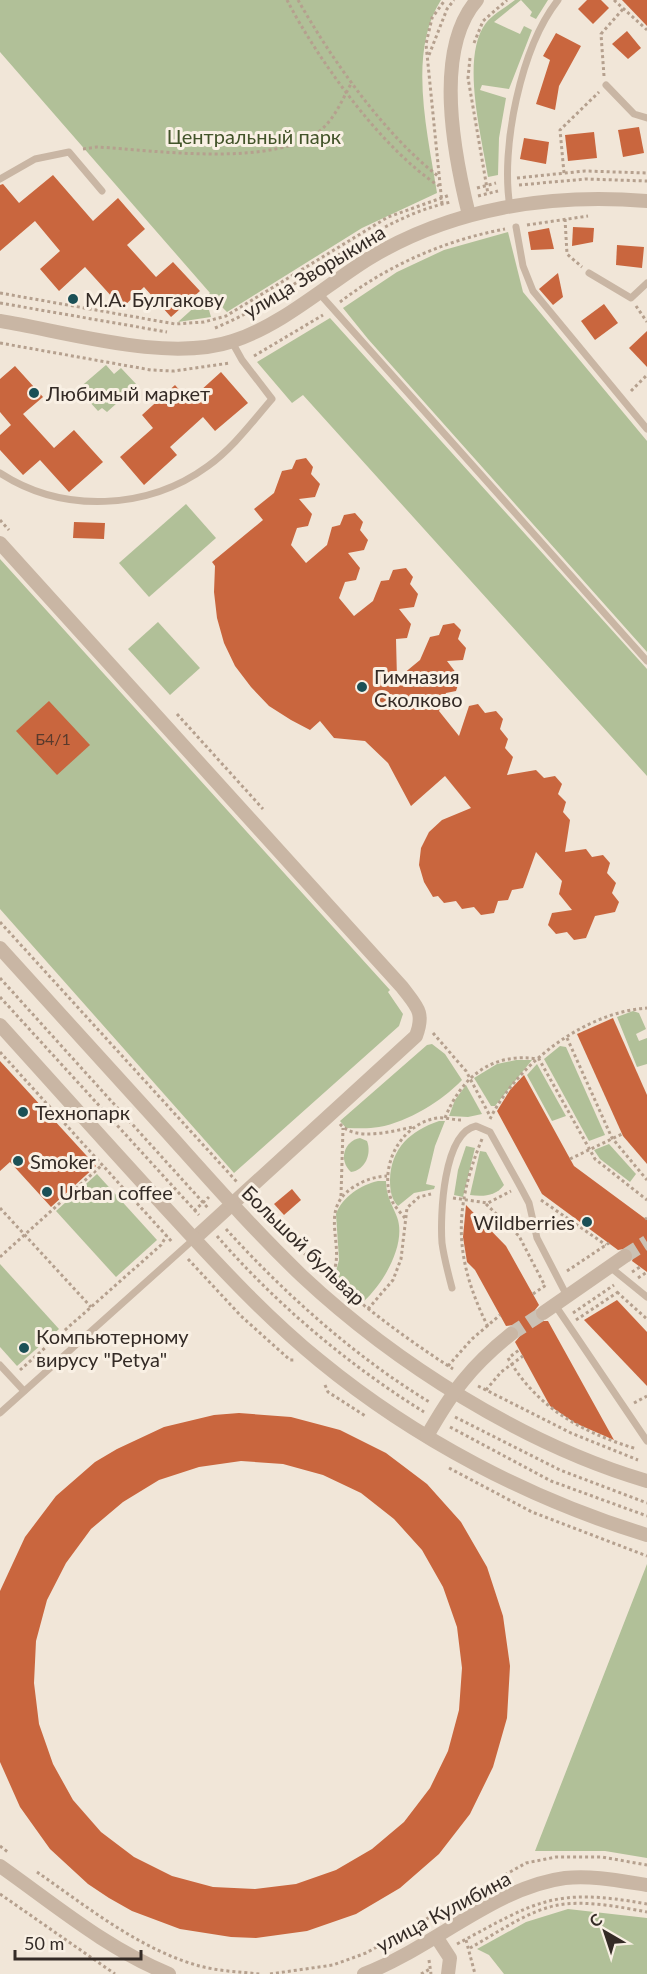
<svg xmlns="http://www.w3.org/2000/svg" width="647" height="1974" font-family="Lato,sans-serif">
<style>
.green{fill:#b1c098}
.building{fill:#c9663e;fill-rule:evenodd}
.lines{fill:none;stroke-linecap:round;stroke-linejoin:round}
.street-tunnel{stroke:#cbc1b4;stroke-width:14;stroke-dasharray:14 7;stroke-linecap:butt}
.path{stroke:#b5a08e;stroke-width:3;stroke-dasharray:3 3;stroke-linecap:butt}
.lane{stroke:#c9b6a4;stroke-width:7}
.street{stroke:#c9b6a4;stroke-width:14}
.poi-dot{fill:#1b5056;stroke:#f9f0e4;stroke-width:2}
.labels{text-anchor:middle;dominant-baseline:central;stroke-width:6;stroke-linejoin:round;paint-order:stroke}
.number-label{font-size:16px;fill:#593a2c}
.park-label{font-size:20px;fill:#425329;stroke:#f9f0e4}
.street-label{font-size:20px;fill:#342b26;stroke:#f9f0e4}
.poi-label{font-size:20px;fill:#342b26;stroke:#f9f0e4;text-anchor:start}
</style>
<rect width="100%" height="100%" fill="#f1e6d8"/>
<g class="green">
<path d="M0 0H441C407 53 428 134 437 193L362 228 227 312 221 306 209 310 211 317 178 322 210 293 0 52Z"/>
<path d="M515 0H548L536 19 530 16 532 12 521 0 494 22 520 34 524 26 532 30 509 89 482 85 480 90 506 98 499 138 498 175 488 177C482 137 460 57 486 23 493 14 506 7 515 0Z"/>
<path d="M508 232 523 292 647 441V652L368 339 343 308 397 272 444 250Z"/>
<path d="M330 318 647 669V776L303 395 292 403 257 362Z"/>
<path d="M106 365 114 374 121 368 137 385 107 412 102 408 98 411 78 389Z"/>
<path d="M186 504 216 538 149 597 119 563Z"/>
<path d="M0 559 390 990 388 992 403 1014 399 1026 234 1173 0 909Z"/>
<path d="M158 622 200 668 170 695 128 649Z"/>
<path d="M633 1011 639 1013 646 1029 636 1034 639 1041 647 1038V1064L637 1067 617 1017Z"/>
<path d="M432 1044 445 1054 462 1080C442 1101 408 1122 379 1127 368 1129 357 1128 346 1128L340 1121 427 1045Z"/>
<path d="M560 1046 566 1047 605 1135 589 1141 544 1059Z"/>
<path d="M516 1060H532L495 1106H491L474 1078 497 1064Z"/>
<path d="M537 1064 566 1116 552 1121 527 1075Z"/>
<path d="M466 1085 482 1114 468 1117 449 1116 455 1100Z"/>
<path d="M439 1121H445L435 1146 426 1184 435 1186 434 1189 414 1193 398 1206C391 1199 390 1189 390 1180 391 1148 410 1131 439 1121Z"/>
<path d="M360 1138 367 1141C372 1154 365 1170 351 1172 338 1160 344 1141 360 1138Z"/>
<path d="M609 1144 636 1174 630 1182 600 1159 594 1150Z"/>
<path d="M466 1146 475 1148 463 1197 454 1195 458 1170Z"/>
<path d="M480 1151 486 1152 504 1185C496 1196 483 1197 470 1195Z"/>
<path d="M97 1174 157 1240 116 1277 56 1211Z"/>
<path d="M378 1181H386C386 1196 392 1204 397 1217 407 1244 383 1284 364 1301L335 1275 339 1260 336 1214C343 1196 361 1185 378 1181Z"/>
<path d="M0 1264 59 1329 17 1366 0 1347Z"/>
<path d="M647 1564V1858L605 1851H535Z"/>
<path d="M568 1909 647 1918V1974H504L489 1955 477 1949 526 1922Z"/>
</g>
<g class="building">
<path d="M587 0H601L609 8 593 24 578 9Z"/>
<path d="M622 0H647V26Z"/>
<path d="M627 31 641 48 628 59 612 44Z"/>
<path d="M556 33 581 46 559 86 555 110 536 104 550 60 543 56Z"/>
<path d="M639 127 644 153 623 157 618 130Z"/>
<path d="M594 132 597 158 568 161 565 135Z"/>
<path d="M524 138 549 142 546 164 520 159Z"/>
<path d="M53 175 93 221 118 198 145 229 127 245 156 277 173 262 200 291 171 317 144 287 122 308 85 267 59 291 40 269 60 251 35 221 0 251V185L3 184 19 203Z"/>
<path d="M573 227 594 228 593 242 572 246Z"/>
<path d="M549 228 554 249 531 250 528 232Z"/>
<path d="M617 245 644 247 642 268 616 265Z"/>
<path d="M558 273 563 297 553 305 539 289Z"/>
<path d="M604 304 618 323 595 340 581 321Z"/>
<path d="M647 331V367L629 348Z"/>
<path d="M15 366 43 397 23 414 54 448 74 430 103 462 69 492 40 460 23 475 0 450V435L11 425 0 412V379Z"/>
<path d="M221 372 248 403 215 431 203 417 170 447 177 455 144 485 120 457 153 428 142 415 175 385 189 401Z"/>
<path d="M306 458 313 467 311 474 320 484 315 497 299 499 312 514 308 526 297 528 291 545 306 563 327 545 332 527 340 525 344 515 355 513 363 522 360 530 368 540 364 550 348 553 360 568 356 580 345 582 339 598 354 616 373 601 381 581 389 580 393 570 406 568 413 577 410 584 418 594 414 607 399 609 411 624 407 638 396 639 397 679 420 660 430 637 439 635 443 625 454 623 461 630 458 639 466 648 463 660 447 661 460 678 456 691 446 693 439 711 459 736 469 706 478 704 485 713 496 711 503 719 500 729 508 739 505 748 513 757 507 775 536 770 544 778 555 776 562 784 558 794 566 802 563 812 570 820 565 852 586 849 592 857 603 855 610 863 607 873 616 883 612 893 619 902 615 912 595 916 586 938 574 940 567 932 556 934 548 925 552 913 572 910 559 894 562 881 536 852 523 888 512 890 508 900 498 901 494 913 481 915 474 907 462 909 456 901 444 903 438 896 433 897 424 882 419 865 421 848 429 832 442 820 471 808 445 776 411 806 388 763 365 741 334 738 320 721 310 730 291 720 269 706 251 687 235 666 224 643 217 618 214 592 215 566 212 562 263 520 254 509 274 493 282 471 292 469 296 460Z"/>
<path d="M74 522 105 523 104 539 73 538Z"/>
<path d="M49 701 90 745 57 775 16 731Z"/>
<path d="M613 1018 647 1095V1164L623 1136 577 1034Z"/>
<path d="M0 1061 96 1166 51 1207 10 1162 0 1171Z"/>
<path d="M524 1075 574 1166 647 1220V1272L632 1261 634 1255 629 1248 618 1250 542 1194 497 1111 510 1090Z"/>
<path d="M292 1189 301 1200 284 1215 274 1204Z"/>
<path d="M466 1205 506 1246 539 1305 535 1310V1318L540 1321H548L614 1440 575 1423 550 1406 515 1342 520 1336 518 1329 513 1325 506 1326 475 1270 467 1262 463 1237Z"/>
<path d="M617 1300 647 1332V1386L584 1320Z"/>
<path d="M239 1413 291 1417 340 1430 386 1453 427 1484 461 1522 487 1567 503 1616 510 1666 507 1718 493 1767 470 1814 439 1854 400 1888 356 1914 307 1931 256 1938 231 1937 180 1929 132 1911 109 1898 88 1884 50 1849 20 1807 0 1762V1591L25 1537 56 1496 95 1462 117 1449 164 1427 214 1415ZM241 1461 283 1464 323 1475 361 1493 394 1519 422 1550 443 1587 457 1627 462 1668 459 1710 448 1751 430 1788 404 1822 372 1849 336 1870 296 1884 255 1889 213 1887 172 1876 134 1857 101 1832 73 1800 53 1764 39 1724 34 1683 36 1641 47 1600 66 1563 91 1529 123 1502 159 1480 199 1467Z"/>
</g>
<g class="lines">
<g class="street-tunnel">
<path d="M625 1256 647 1242"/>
<path d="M511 1334 543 1313"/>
</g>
<g class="path">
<path d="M287 0C318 60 382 149 439 186"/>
<path d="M298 0C332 60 384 134 438 176"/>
<path d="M614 0 647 30"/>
<path d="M474 43 483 21 507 0"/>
<path d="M429 55 447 9 454 0"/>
<path d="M470 58 468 78 488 194"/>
<path d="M604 76 601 34 624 8"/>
<path d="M83 149 97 147C154 150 279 169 323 128 336 116 343 98 352 82"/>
<path d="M564 173 560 130 599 92"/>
<path d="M517 178 585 171 647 173"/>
<path d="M519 185 586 179 647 181"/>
<path d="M477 188 496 183"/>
<path d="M478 196 498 191"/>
<path d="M442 204 426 44 432 18 445 0"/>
<path d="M565 219 567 254 582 267"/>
<path d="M527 225 588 216"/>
<path d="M0 293 175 324 204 322 226 316 388 217 450 195"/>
<path d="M340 302C388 265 446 240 505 229"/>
<path d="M0 303 167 332"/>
<path d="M636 306 647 322"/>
<path d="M215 328C296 295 366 220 451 202"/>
<path d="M0 343 151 370 174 371 230 363"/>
<path d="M254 356 323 315"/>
<path d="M631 391 647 375"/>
<path d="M0 520 9 530"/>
<path d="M177 714 263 809"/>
<path d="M0 922 237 1182"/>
<path d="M0 978 208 1208"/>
<path d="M0 997 199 1215"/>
<path d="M433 1033 466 1071 490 1116"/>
<path d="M567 1038 612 1138 647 1180"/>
<path d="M0 1052 173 1243"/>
<path d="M445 1118C462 1076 492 1052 539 1059L595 1159 647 1200"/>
<path d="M490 1119C517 1064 585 1012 647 1008"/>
<path d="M340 1124C355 1142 393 1131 413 1127"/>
<path d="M482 1139C453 1210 454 1258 488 1327"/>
<path d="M570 1159 622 1134"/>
<path d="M341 1196 343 1128"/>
<path d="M453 1198 488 1203 511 1191"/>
<path d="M541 1200 606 1245"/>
<path d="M254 1202C312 1267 380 1322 453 1369"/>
<path d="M486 1204 519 1236 545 1286"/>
<path d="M0 1208 91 1307"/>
<path d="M194 1211 209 1197"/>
<path d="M405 1218C400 1212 394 1206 391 1199 379 1165 401 1124 437 1118 445 1117 453 1120 461 1120"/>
<path d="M645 1219 647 1218"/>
<path d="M226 1229C285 1294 355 1357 431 1403"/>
<path d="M217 1236C276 1304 347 1364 424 1412"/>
<path d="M0 1257 102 1165"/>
<path d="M188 1259 241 1316 290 1360H296"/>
<path d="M567 1271 609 1243"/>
<path d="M632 1272 640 1267"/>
<path d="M331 1278C348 1247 317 1212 352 1188 364 1180 374 1177 387 1176"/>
<path d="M638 1278 647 1272"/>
<path d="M617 1292 647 1319"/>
<path d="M533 1294 546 1285"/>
<path d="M368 1309 393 1280 401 1259 407 1208 419 1197 431 1194"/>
<path d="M573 1313 614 1285"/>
<path d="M576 1320 621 1290"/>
<path d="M511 1356 519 1350"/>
<path d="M508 1358C537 1408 583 1433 637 1449"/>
<path d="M448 1366 472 1339 500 1315"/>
<path d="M20 1370 161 1245 167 1235"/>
<path d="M325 1385 328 1392 367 1417"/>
<path d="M478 1386 571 1433 638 1460"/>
<path d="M486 1390 501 1372 523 1356"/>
<path d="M634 1403 647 1396"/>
<path d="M455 1417 560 1470 647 1503"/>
<path d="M450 1427 551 1481 647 1516"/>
<path d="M449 1468 532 1512 647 1556"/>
<path d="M0 1846 9 1853"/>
<path d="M37 1872C86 1906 138 1948 196 1965 216 1971 240 1972 260 1974"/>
<path d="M0 1894 115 1974"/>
<path d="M466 1940 475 1974"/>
<path d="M457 1944C537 1901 554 1887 647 1904"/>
<path d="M470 1948C497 1933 527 1911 558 1905 586 1900 620 1907 647 1912"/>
<path d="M429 1960 431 1974"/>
<path d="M270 1974 333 1965 366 1953 526 1863 556 1857H602L647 1865"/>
<path d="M421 1974 430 1969"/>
</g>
<g class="lane">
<path d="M606 85 634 114 647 118"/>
<path d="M0 179 35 159 69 152 102 191"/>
<path d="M510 207C500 148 521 47 558 0"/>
<path d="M516 227 523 266 533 291 647 429"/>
<path d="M589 273 631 298 647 283"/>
<path d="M318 292 647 661"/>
<path d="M0 473C63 514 148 510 208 466 233 448 252 422 272 399L242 360 232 342"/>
<path d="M610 1267 647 1297"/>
<path d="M452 1288C448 1273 444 1258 442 1243 440 1216 443 1133 476 1126L490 1132 520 1186 529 1203 537 1238 567 1296"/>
<path d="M555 1305 647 1441"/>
<path d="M0 1365 24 1391"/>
<path d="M0 1413 194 1239"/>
</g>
<g class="street">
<path d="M469 215C454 155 433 50 477 0"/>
<path d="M0 321C67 332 168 363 233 341 282 325 325 286 368 259 452 208 550 193 647 201"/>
<path d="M0 543 402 987C417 1007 425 1012 416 1036L194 1239"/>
<path d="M0 948C56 1010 112 1072 168 1133 212 1182 255 1231 302 1276 395 1363 524 1445 647 1481"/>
<path d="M0 1025C58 1089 116 1154 174 1217 220 1267 267 1318 320 1361 415 1439 529 1499 647 1535"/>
<path d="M543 1313 625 1256"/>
<path d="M427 1436C452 1392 470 1367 511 1334"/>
<path d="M0 1866C54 1904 107 1949 169 1974"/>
<path d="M437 1938 450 1958 448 1974"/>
<path d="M364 1974C431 1949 495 1887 565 1878 592 1875 621 1881 647 1885"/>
</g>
</g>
<g class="poi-dot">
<circle cx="73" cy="299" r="6"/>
<circle cx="34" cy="393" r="6"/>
<circle cx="362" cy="687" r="6"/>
<circle cx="23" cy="1112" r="6"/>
<circle cx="18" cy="1161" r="6"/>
<circle cx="47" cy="1192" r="6"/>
<circle cx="587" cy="1222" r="6"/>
<circle cx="24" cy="1348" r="6"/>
</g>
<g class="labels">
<g class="number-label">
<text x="53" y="738">Б4/1</text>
</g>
<g class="park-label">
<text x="254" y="136">Центральный парк</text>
</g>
<g class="street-label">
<text transform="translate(314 271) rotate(-31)">улица Зворыкина</text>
<text transform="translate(304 1245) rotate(44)">Большой бульвар</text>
<text transform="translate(443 1911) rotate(-28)">улица Кулибина</text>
</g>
<g class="poi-label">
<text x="85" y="299">М.А. Булгакову</text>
<text x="46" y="393">Любимый маркет</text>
<text x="374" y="676">Гимназия<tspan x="374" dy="23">Сколково</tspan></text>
<text x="35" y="1112">Технопарк</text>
<text x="30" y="1161">Smoker</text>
<text x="59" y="1192">Urban coffee</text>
<text x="575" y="1222" text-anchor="end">Wildberries</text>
<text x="36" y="1336">Компьютерному<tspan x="36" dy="23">вирусу "Petya"</tspan></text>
</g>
</g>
<g transform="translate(605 1932) rotate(321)" stroke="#f9f0e4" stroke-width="4.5" paint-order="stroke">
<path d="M0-4.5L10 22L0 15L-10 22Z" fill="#342b26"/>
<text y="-9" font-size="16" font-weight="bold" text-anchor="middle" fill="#342b26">С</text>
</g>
<path d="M15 1950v9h126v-9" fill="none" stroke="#342b26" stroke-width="3"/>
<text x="24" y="1950" font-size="18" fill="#342b26" stroke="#f9f0e4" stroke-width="4.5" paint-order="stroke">50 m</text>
</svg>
